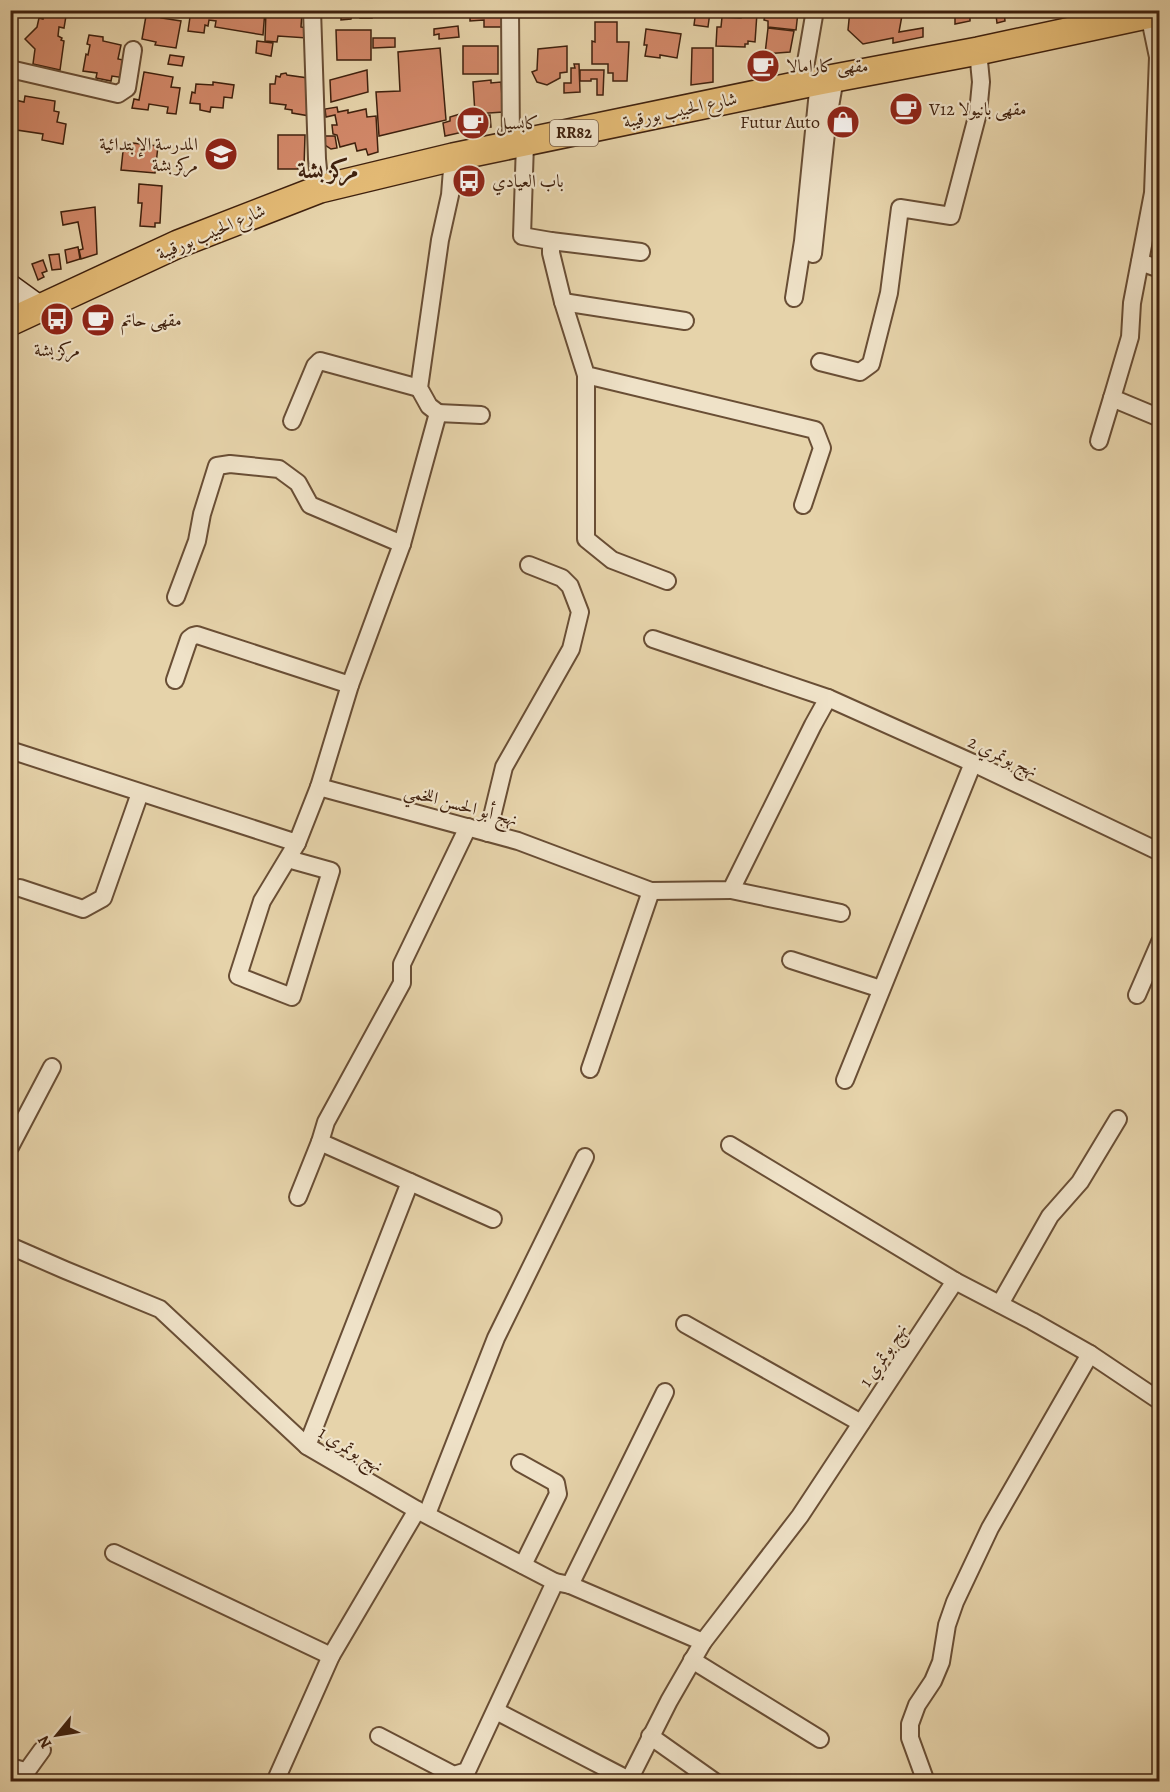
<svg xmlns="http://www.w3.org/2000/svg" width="1170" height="1792" font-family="Alegreya,Amiri,serif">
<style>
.building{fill:#d28869;stroke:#3f210e;stroke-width:1.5}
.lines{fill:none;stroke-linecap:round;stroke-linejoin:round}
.street-casing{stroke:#694e35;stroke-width:20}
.secondary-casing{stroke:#3f210e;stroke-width:27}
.primary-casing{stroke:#3f210e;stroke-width:30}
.street{stroke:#efe2c8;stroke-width:16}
.secondary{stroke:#efe2c8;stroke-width:24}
.primary{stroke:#e3ba75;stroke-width:27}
.labels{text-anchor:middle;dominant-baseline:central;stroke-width:4.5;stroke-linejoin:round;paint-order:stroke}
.shield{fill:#efe2c8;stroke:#745b46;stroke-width:1.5}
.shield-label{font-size:16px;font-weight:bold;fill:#3f210e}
.poi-label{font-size:18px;fill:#3f210e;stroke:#efe2c8;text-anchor:start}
.street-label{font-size:18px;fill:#3f210e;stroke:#efe2c8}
.district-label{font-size:24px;font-weight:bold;fill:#3f210e;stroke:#efe2c8}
</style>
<rect width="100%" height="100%" fill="#e6d3aa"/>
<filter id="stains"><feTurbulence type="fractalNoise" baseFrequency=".00333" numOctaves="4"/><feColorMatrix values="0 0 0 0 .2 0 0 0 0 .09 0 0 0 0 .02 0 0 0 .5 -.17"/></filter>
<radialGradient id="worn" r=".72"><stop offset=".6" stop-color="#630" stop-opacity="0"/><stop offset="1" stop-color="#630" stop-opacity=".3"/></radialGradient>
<g class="building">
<path d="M45 10H67L64 28 59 27 58 36 62 38 61 40 64 41 60 70 33 64 35 49 25 39 37 27 39 18 43 19Z"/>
<path d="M147 10 162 13 161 18 181 21 176 48 155 45 156 42 142 39Z"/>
<path d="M191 10H265L263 35 215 27 216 21 209 20 208 26 205 25 204 33 188 31Z"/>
<path d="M266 10 302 13 301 27 306 28 307 38 278 36 277 42 265 41Z"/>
<path d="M338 10H372V18H360L359 13H352L351 19 341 20V14H338Z"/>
<path d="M403 10H429V12L403 15Z"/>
<path d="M470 10H503V27H484V20L470 21Z"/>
<path d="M696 10 710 12 708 27 694 25Z"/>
<path d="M766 10 798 12 796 30 768 27V21L764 20Z"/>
<path d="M850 10H903L899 32 923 28V37L893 43V38L863 44 848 30Z"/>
<path d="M955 10H970V21L955 24Z"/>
<path d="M975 10H1006L1004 11 1005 21 997 23 996 15 988 16V13L975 16Z"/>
<path d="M741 12 757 13 755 42 748 41V44H745V47L716 46 717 27H721L722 17 741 18Z"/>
<path d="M595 22H617V42H629L627 81H613V73H608V64H592V41L595 42Z"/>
<path d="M458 26 459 37 439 39V34L434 35V29Z"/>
<path d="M768 28 794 31 790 52 765 54Z"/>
<path d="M646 29 681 34 677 58 660 55V58L645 56 647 45H644Z"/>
<path d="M336 30H371V60H337Z"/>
<path d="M89 35 103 37V41L121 45 118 59 128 61 125 78 112 76 111 81 96 78 97 73 83 71 86 54 88 55 90 45 87 44Z"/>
<path d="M373 38H395V47L373 48Z"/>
<path d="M257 41 273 43 271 56 256 53Z"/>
<rect x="463" y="46" width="35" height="28"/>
<path d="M567 46V72L560 73V78L547 85 537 82 532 72 537 70 538 49Z"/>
<path d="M440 48 446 120 379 136 376 92 400 91 398 52Z"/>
<path d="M692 48H713V82L691 85Z"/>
<path d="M170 55 184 57 182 66 168 64Z"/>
<path d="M772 58V69L755 72V59Z"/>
<path d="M574 64H579L580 92 564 93V83H571V68H575Z"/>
<path d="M367 70 368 92 331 102 330 80Z"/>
<path d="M580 70H604L603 95H597V79H591V81H580Z"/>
<path d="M144 72 173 77 171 87 180 88 176 114 167 113 168 107 149 104 148 110 132 108 134 99 139 100Z"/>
<path d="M286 73 287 75 308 78 310 116 292 113V110L285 109 286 105 270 103V84H275L276 76 280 77 281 74Z"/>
<path d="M491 80V83L501 82 503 112 475 114 473 82Z"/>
<path d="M213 82 234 85 232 98 224 97 223 108 211 107 210 112 200 110V104L190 103 192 92 195 93 196 84 213 85Z"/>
<path d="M25 96 55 101 54 111 59 112 57 122 66 124 63 144 42 140 43 134 10 129V108H13L15 100 24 102Z"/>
<path d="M337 107 338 112 348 110V113L366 109 367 117 376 116 378 152 368 155 366 149 357 151 355 143 340 147 337 135 333 134 332 125H337L335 115 326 117 325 109Z"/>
<path d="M460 114 463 132 445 136 443 123 450 121V117Z"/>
<path d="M490 115 491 127 475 128V116Z"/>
<path d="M278 135H305L304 167H298V169H278Z"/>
<path d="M325 136H335L337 148 331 149 325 145Z"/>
<path d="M124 142 158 146 155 173 121 170Z"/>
<path d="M139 184 162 186 160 223H155V227L140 226 142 203H138Z"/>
<path d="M95 207 97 254 81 259 79 250 83 249 78 222 63 225 61 212Z"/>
<path d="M78 247 80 259 67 263 65 250Z"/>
<path d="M59 254 61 269 52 270 49 255Z"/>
<path d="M43 260 47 271 42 273 44 277 38 280 32 264Z"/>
</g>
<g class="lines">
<defs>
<g id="street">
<path d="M312 10 317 159 320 189"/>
<path d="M510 10 511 146"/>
<path d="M1149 14 1158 57 1153 193 1132 303 1130 337 1112 398 1160 418"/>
<path d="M10 69 118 94 127 88 133 50"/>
<path d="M802 85 815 10"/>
<path d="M525 143 522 236 551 241V253L563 302 586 375 815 430 822 448 803 505"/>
<path d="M551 241 641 252"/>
<path d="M813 254 827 124 835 78"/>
<path d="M1140 262 1160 269"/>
<path d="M794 298 803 241 819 81"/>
<path d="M563 302 685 321"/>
<path d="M820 362 860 372 871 364 889 293 900 208 951 216 978 113 981 82 978 51"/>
<path d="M586 375V539L612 560 667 581"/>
<path d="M438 413 481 415"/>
<path d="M292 421 315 366 320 361 419 388"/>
<path d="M1099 441 1112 398"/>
<path d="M176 597 197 541 202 514 217 466 230 464 279 469 298 483 310 505 402 544"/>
<path d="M653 639 828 698 973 763 1160 852"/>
<path d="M175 680 189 639 193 636 197 635 350 685"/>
<path d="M10 750 297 843 319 787 518 841 651 891 731 890 813 725 828 698"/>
<path d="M319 787 350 685 402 544 438 413 429 406 419 388 440 240 450 195 453 157"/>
<path d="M488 833 504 767 571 649 580 612 570 586 562 578 529 565"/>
<path d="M288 859 331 871 292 997 238 976 262 901 297 843"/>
<path d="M20 888 83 909 103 898 140 793"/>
<path d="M731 890 841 913"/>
<path d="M791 960 881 989"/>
<path d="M1137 995 1160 942"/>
<path d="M590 1069 651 891"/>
<path d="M845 1080 973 763"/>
<path d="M730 1145 955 1281 1032 1321 1090 1354 1160 1401"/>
<path d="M10 1147 52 1067"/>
<path d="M410 1182 493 1219"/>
<path d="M298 1197 320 1142"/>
<path d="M10 1246 65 1270 160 1309 307 1446 417 1510 555 1582 570 1585 703 1642"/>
<path d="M1000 1304 1050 1216 1080 1182 1118 1119"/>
<path d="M685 1324 861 1423"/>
<path d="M307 1446 410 1182 320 1142 326 1122 402 983V964L468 827"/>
<path d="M520 1463 556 1483 558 1494 523 1565"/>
<path d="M427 1514 496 1338 585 1157"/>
<path d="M114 1553 331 1656"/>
<path d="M570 1585 665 1392"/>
<path d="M692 1660 820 1739"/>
<path d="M496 1711 629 1780"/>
<path d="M379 1736 454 1775 467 1771 555 1582"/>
<path d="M650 1736 715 1782"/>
<path d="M10 1767 25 1771 29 1768 42 1750"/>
<path d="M275 1782 331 1656 417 1510"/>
<path d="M628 1782 669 1701 703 1642 800 1516 955 1281"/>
<path d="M926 1782 910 1738V1724L917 1705 933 1681 941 1662 947 1625 955 1602 990 1528 1090 1354"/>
</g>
<path id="secondary" d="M10 287 39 308"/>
<path id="primary" d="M10 322 178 244 320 189 453 157 819 81 978 51 1160 12"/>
</defs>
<use href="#street" class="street-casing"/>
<use href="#secondary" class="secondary-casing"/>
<use href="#primary" class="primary-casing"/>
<use href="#street" class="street"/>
<use href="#secondary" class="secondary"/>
<use href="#primary" class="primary"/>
</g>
<defs>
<symbol id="cafe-disc" viewBox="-11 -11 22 22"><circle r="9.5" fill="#8f2418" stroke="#efe2c8"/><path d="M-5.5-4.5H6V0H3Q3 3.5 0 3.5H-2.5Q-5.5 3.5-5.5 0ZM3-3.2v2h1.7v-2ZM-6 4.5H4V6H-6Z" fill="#fff"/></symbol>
<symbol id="shop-disc" viewBox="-11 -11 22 22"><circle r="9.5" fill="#8f2418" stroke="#efe2c8"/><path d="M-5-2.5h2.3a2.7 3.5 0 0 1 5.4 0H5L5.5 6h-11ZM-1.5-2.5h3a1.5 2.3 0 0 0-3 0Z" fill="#fff"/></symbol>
<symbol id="school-disc" viewBox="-11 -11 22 22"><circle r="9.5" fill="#8f2418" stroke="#efe2c8"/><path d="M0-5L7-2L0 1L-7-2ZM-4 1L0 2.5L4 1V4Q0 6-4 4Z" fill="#fff"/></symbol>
<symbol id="bus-disc" viewBox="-11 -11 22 22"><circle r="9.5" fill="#8f2418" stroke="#efe2c8"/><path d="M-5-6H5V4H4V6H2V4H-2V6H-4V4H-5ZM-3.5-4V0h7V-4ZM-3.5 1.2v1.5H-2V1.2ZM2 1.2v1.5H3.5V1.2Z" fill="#fff"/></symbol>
</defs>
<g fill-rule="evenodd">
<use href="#cafe-disc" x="744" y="47" width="38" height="38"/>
<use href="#cafe-disc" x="887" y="90" width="38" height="38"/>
<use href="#shop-disc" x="824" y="103" width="38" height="38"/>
<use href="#cafe-disc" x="454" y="104" width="38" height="38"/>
<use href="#school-disc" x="202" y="135" width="38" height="38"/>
<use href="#bus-disc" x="450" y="162" width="38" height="38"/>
<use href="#bus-disc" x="38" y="300" width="38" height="38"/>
<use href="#cafe-disc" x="79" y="301" width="38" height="38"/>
</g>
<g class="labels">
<rect class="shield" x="550" y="120" width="48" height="26" rx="4.5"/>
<g class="shield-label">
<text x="574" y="133">RR82</text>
</g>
<g class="poi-label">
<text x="786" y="66">مقهى كارامالا</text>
<text x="929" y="109">V12 مقهى بانيولا</text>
<text x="820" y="122" text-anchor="end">Futur Auto</text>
<text x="496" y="123">كابسيل</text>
<text x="198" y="144" text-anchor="end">المدرسة الإبتدائية<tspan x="198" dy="21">مركز بشة</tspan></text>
<text x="492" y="181">باب العيادي</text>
<text x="121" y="320">مقهى حاتم</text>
<text x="57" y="350" text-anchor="middle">مركز بشة</text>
</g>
<g class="street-label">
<text transform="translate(680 110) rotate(-12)">شارع الحبيب بورقيبة</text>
<text transform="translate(211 232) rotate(-23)">شارع الحبيب بورقيبة</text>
<text transform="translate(1003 756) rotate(25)">نهج بوتمري 2</text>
<text transform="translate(461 805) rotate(15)">نهج أبو الحسن اللخمي</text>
<text transform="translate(883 1355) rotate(-57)">نهج بوتمري 1</text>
<text transform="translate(351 1449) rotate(31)">نهج بوتمري 1</text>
</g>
<g class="district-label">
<text x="328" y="170">مركز بشة</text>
</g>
</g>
<rect width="1170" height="1792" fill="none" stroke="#e6d3aa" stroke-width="36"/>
<rect x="12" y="12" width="1146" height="1768" fill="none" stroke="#3f210e" stroke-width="3"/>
<rect x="18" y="18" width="1134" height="1756" fill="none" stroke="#3f210e" stroke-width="1.5"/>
<g transform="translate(57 1735) rotate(240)" stroke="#efe2c8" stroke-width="4.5" paint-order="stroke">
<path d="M0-4.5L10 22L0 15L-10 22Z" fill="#3f210e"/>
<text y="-9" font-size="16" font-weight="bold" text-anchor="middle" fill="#3f210e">N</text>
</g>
<rect width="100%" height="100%" filter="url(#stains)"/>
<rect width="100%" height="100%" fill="url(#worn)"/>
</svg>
